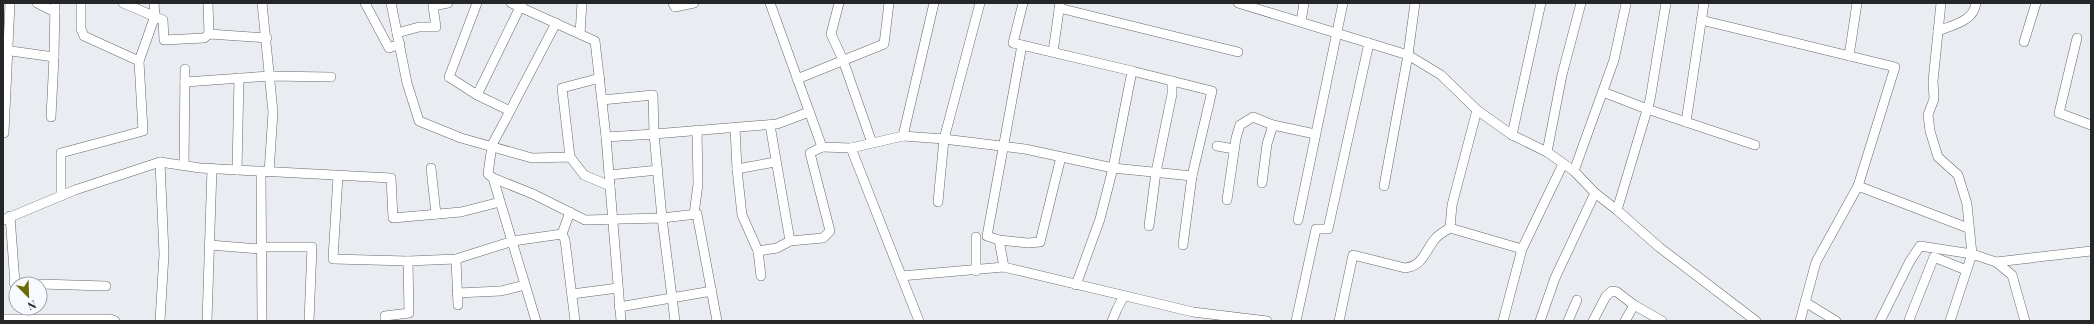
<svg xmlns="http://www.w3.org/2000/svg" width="2094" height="324" font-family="'Playfair Display',serif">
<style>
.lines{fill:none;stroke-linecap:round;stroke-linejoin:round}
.minor-casing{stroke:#66686c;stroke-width:10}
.minor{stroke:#fff;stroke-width:9}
</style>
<rect width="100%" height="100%" fill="#e9ecf1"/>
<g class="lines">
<defs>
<g id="minor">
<path d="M37 3 55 12"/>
<path d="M81 3V29L84 36 139 61"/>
<path d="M123 3 163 20 164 40 204 38 209 34"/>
<path d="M208 3 209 34 267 38"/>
<path d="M262 3 273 112 269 172"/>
<path d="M365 3 389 48 400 44"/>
<path d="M391 3 407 83 419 121 461 138 532 158 570 157 584 175 610 186"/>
<path d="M477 3 449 77 477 95 510 111 492 145 488 174 493 178 536 321"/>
<path d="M511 3 595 41 606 137 621 321"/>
<path d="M673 3 675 7 694 3"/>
<path d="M770 3 822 147 851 148 919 321"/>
<path d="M839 3 831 34 843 60 872 143"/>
<path d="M1238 3 1408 55 1441 75 1477 110 1512 135 1547 152 1574 171 1595 193 1617 210 1659 247 1756 321"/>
<path d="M1941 3 1933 81 1934 99 1928 115 1930 131 1938 157 1958 175 1967 204 1972 254 1996 262 2012 275 2025 321"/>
<path d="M1059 8 1238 52"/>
<path d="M1701 20 1895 67 1858 186 1816 262 1800 321"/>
<path d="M1301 22 1304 3"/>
<path d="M1938 31C1953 25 1974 21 1976 3"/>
<path d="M397 33 419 27H436L433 6 448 3"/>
<path d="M580 34 582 3"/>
<path d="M2077 38 2059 113 2091 125"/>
<path d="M2024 42 2036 3"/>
<path d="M4 50 54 57 51 117"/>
<path d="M1053 52 1060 3"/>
<path d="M1849 56 1857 3"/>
<path d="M54 57 55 3"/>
<path d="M1132 71 1212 91 1192 176 1183 245"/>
<path d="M797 79 884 44 889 3"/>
<path d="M185 82 270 76 331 77"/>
<path d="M1603 92 1647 109 1755 145"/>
<path d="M477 95 522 3"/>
<path d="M602 100 653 95 654 134 777 124 809 112"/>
<path d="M1477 110 1452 205 1450 228 1522 249"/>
<path d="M510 111 556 23"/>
<path d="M1686 122 1704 3"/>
<path d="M770 125 790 241"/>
<path d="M735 128 737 169 742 215 758 251 761 276"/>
<path d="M4 133 10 3"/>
<path d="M1512 135 1541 3"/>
<path d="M903 136 944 139 1025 149 1113 168 1132 71 1013 43 1023 3"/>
<path d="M606 137 654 134 662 218 697 214 717 321"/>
<path d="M1217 146 1234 149"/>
<path d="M851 148 903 136 934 3"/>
<path d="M1547 152 1562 75 1581 3"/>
<path d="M570 157 562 88 600 78"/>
<path d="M160 162 164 254 160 321"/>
<path d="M184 165 185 69"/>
<path d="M431 168 436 214"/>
<path d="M737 169 775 162"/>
<path d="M237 170 239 78"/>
<path d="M1574 171 1614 60 1626 4"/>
<path d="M261 172 262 321"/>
<path d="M609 175 658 170"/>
<path d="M338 176 333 259 408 261 456 259 513 241 562 234"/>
<path d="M493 178 533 194 585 220 662 218 675 321"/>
<path d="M1262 183 1267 144 1273 125"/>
<path d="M1384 186 1408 55 1415 3"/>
<path d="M1858 186 1968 228"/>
<path d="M61 196V153L143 131 139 61 155 16 154 3"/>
<path d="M1227 200 1236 138 1240 125 1253 117 1273 125 1315 134"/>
<path d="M938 202 944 139 980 3"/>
<path d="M1617 210 1650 100 1666 3"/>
<path d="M570 212 562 234 565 240 575 321"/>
<path d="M694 214 698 184 697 130"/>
<path d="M10 216 16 297"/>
<path d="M3 220 75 190 160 162 200 168 391 178 393 218 461 212 500 202"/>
<path d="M1298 220 1343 3"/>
<path d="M1149 226 1156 172 1172 94V81"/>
<path d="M976 237V271"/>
<path d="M999 240 1028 243 1040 242 1061 157"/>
<path d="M210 245 260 249"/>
<path d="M260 247H312L309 321"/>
<path d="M758 251 777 248 790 241 823 238 830 231 810 153 822 147"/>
<path d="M456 259 458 305"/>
<path d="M1996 262 2091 251"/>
<path d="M1004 267 999 240 987 236 1022 45"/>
<path d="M901 276 1004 267 1193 312 1267 321"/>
<path d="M14 283 38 284"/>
<path d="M40 284 106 286"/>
<path d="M1076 285 1100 219 1113 168 1192 176"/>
<path d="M457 293 501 291 525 285"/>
<path d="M572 294 618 288"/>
<path d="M1805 302 1836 321"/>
<path d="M619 307 712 291"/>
<path d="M3 319H110L115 321"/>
<path d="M1909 320 1934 257 1966 270"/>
<path d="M207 321 212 168"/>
<path d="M385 321V316L409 313 408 261"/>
<path d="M1112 321 1117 309 1124 296"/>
<path d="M1296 321 1316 229H1328L1369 43"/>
<path d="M1339 321 1353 255 1405 268C1423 266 1425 251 1435 239 1439 234 1445 231 1450 228"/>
<path d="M1503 321 1522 249 1563 164"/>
<path d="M1540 321 1555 278 1595 193"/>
<path d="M1568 321 1577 300"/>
<path d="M1593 321 1606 296 1612 291 1617 292 1634 305"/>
<path d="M1625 321 1634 305 1662 321"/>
<path d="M1880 321 1910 261 1920 246 1972 254 1950 321"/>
</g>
</defs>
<use href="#minor" class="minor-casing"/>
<use href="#minor" class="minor"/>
</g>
<rect width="2094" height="324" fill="none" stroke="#252628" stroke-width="8"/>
<g transform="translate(28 296) rotate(157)"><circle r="19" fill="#f7fafe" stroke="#a3a5a8"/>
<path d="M0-3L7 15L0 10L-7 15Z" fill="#6d6b07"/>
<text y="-6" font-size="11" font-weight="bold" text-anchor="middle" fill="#252628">N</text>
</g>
</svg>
